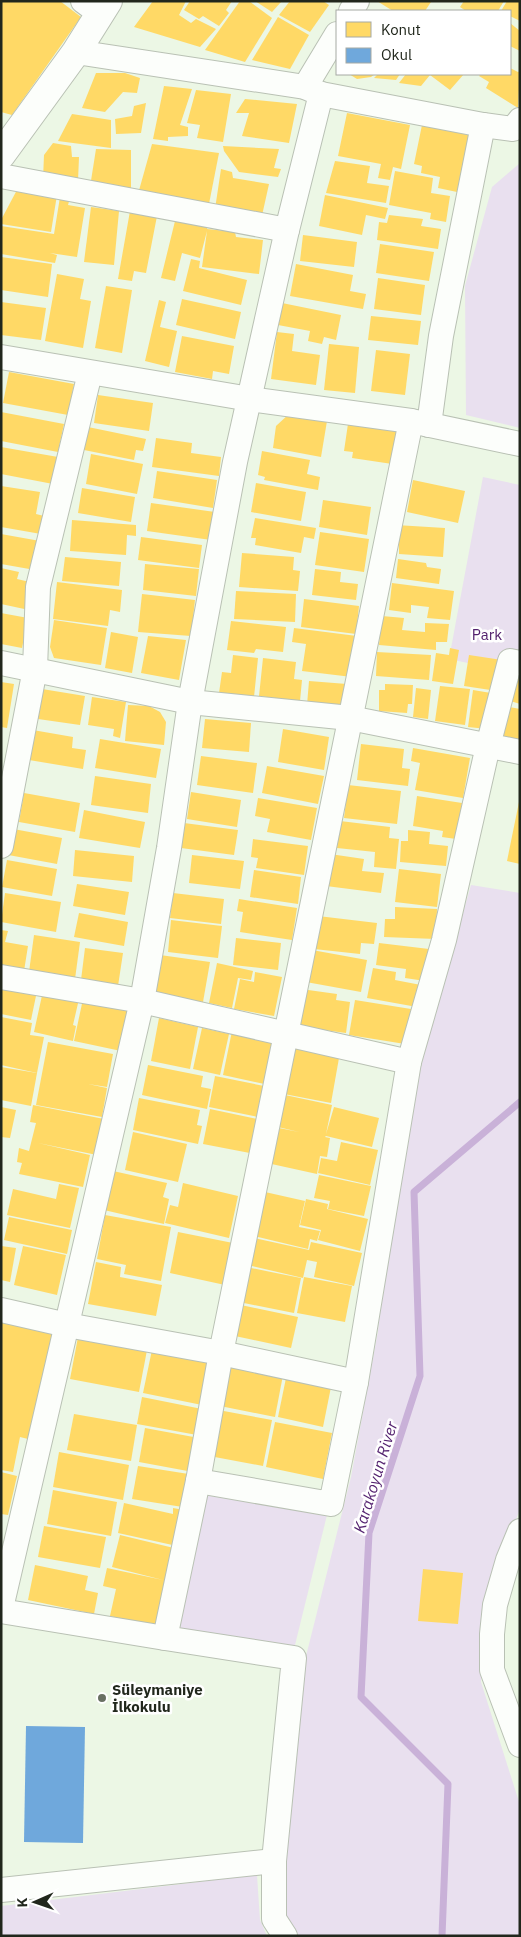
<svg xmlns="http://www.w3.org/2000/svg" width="521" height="1937" font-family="'IBM Plex Sans',sans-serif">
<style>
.green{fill:#e9e0ef}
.homes{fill:#ffd966}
.schools{fill:#6fa8dc}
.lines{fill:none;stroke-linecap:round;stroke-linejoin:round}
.stream{stroke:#c9b1d8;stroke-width:7}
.minor-casing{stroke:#b9c1b4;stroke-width:26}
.tertiary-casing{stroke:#b9c1b4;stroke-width:30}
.minor{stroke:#fcfefb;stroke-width:24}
.tertiary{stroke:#fcfefb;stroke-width:28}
.poi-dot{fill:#687062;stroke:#fff;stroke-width:2}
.labels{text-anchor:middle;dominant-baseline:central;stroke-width:5;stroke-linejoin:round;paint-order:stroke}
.park-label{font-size:15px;fill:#53216d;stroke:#fff}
.poi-label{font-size:15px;font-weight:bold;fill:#21271c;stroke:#fff;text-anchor:start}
.water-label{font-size:16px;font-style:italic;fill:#562571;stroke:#fff}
</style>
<rect width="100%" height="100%" fill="#ecf7e5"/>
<g class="green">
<path d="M520 163V428L466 415 465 286 492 187Z"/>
<path d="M483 477 520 485V674L449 659Z"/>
<path d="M471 885 520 893V1509L486 1598 481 1682 520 1805V1936H299L287 1919 286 1827 302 1672 351 1477 378 1331 387 1236 407 1129 430 1028Z"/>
<path d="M204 1495 327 1515 294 1649 174 1628Z"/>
<path d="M257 1875 260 1920 267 1936H1V1906Z"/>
</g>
<g class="homes">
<path d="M1 1H60L81 17 12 115 1 112Z"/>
<path d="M153 1H186L179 15 191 23 196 19 216 29 200 47 134 27Z"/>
<path d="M190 1H232L226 10 229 13 219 26 203 16 199 19 184 10Z"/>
<path d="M240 1H249L272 18 245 62 205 50Z"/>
<path d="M255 1H282L272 12Z"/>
<path d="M290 1H323L329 5 310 32 279 15Z"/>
<path d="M377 1H430L431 2 425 11H393Z"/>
<path d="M464 1H504L498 11H466L460 7Z"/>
<path d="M507 1H520V21L510 16V11H501Z"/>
<path d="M278 17 309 35 290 69 252 60Z"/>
<path d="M510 23 520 31V51L510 46Z"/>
<path d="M510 68 518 72 520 71 518 108 486 88 489 82 479 76 481 74H510Z"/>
<path d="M96 73H125L140 78 137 93 123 92 105 112 82 108Z"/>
<path d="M349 74H375L371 77 357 79Z"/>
<path d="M378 74H400L396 80 374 78Z"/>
<path d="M406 74H464L450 90 430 75 421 86 399 83Z"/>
<path d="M164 86 192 89 180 125 188 127V136L168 137V141L153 139Z"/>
<path d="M196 90 231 94 223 142 197 138 200 125 187 123Z"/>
<path d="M245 99 297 104 289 143 242 136 249 113H236Z"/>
<path d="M146 103 141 133 116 134 115 119 132 116 134 106Z"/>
<path d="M347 113 410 125 401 169 393 167 390 180 378 178 381 164 338 156Z"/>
<path d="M72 114 111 120V148L58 141Z"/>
<path d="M422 125 469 135 457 192 438 188 440 177 421 173 422 166 414 164Z"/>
<path d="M53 143 71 146 72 157H79L78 181 43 179 44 155Z"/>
<path d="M152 144 219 153 208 209 138 194Z"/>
<path d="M223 146 279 149 274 168 281 169 278 177 239 172 224 151Z"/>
<path d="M96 149 131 150V193L90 187Z"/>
<path d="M335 161 370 166 367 183 389 186 386 203 326 193Z"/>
<path d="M221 169 232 172 233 178 269 184 261 220 215 209Z"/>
<path d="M395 171 433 178 431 193 450 196 446 222 430 219 431 213 389 205Z"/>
<path d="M18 188 57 195 51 232 1 224V220Z"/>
<path d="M325 195 388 208 385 219 366 215 362 235 319 226Z"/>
<path d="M60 197 70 198 68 205 85 208 77 257 50 253 57 255 55 263 1 254V226L54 234Z"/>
<path d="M91 207 119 211 114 265 84 262Z"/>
<path d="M130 211 157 216 146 273 134 271 132 281 118 279Z"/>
<path d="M389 215 423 219 421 226 441 229 438 249 377 240 379 222 387 223Z"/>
<path d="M176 217 208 225 207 229 235 232 236 237 263 240 259 274 202 267 207 231 200 258 182 253 175 281 161 278Z"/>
<path d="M303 235 357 242 354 267 300 261Z"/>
<path d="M380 244 434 252 429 281 376 273Z"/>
<path d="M1 257 52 264 48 297 1 290Z"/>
<path d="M191 259 200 261 199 268 247 280 241 305 183 291Z"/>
<path d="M296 264 353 275 350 291 366 294 363 309 290 296Z"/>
<path d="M57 274 84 279 80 299 91 301 83 348 45 341Z"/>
<path d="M378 278 425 285 421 315 374 309Z"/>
<path d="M106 286 132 290 122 353 95 348Z"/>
<path d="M182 299 241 312 235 339 176 325Z"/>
<path d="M159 300 166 302 160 327 177 331 169 367 145 361Z"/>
<path d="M1 302 46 308 41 340 1 335Z"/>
<path d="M282 303 341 315 336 340 324 337 322 344 308 341 310 331 278 325Z"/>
<path d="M371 316 421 321 418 345 368 340Z"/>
<path d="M277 332 294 334 292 351 320 355 316 385 271 379Z"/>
<path d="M182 336 234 346 229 374 213 371 212 379 175 372Z"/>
<path d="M329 344 359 347 355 393 324 390Z"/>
<path d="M376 350 410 354 405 395 371 391Z"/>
<path d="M9 372 74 384 68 415 3 403Z"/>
<path d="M98 395 153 403 149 431 94 423Z"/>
<path d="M1 412 64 424 58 452 1 441Z"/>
<path d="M289 414 327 421 321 457 273 448 276 426Z"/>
<path d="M349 417 405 426 399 465 352 458 353 452 344 451Z"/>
<path d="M88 427 146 439 143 451 136 450 134 460 84 450Z"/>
<path d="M156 438 192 443 191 453 221 457 219 476 152 467Z"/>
<path d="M1 447 58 457 53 484 1 474Z"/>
<path d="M262 451 310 460 307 474 320 477 318 490 264 480 265 477 258 475Z"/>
<path d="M91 454 143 464 137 494 86 484Z"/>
<path d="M157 471 217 480 213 508 153 498Z"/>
<path d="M413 480 465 491 458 523 407 512Z"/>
<path d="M256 483 306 492 301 521 251 512Z"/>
<path d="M1 486 40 492 36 514 44 516 41 534 1 527Z"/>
<path d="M82 488 135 497 131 522 78 513Z"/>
<path d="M323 500 371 507 367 535 319 527Z"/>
<path d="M151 503 215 512 211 540 147 531Z"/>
<path d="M255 518 316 528 314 539 304 537 301 553 255 545 256 538H251Z"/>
<path d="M72 520 136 525V536L127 535 126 555 70 551Z"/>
<path d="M396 525 445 528 443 557 399 554V543L395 542Z"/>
<path d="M320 532 369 539 364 572 315 565Z"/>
<path d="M1 534 40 541 35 570 1 564Z"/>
<path d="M141 537 202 545 199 568 138 560Z"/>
<path d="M242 553 294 557 293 570 300 571 298 591 239 587Z"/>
<path d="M65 557 121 562 119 586 62 581Z"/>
<path d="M398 559 426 563 427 567 441 569 439 584 396 578Z"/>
<path d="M145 564 199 569 196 596 143 590Z"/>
<path d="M1 568 19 572 17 579 34 583 29 610 1 604Z"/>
<path d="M315 569 341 572 340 582 358 584 356 600 312 595Z"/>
<path d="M57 582 122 590 120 612 110 610 108 626 53 619Z"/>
<path d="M392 583 454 591 450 620 427 618 429 607 411 605V613L389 610Z"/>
<path d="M236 591 296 594 295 622 234 619Z"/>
<path d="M142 594 195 600 191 636 138 632Z"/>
<path d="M304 599 359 606 356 634 301 627Z"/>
<path d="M1 613 28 618 22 648 1 644Z"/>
<path d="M382 616 404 618 402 630 425 632V623L449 624 447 642H436V650L379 645Z"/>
<path d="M54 620 107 628 101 665 54 658 50 647Z"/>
<path d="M231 621 286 627 283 652 256 649 254 653 227 650Z"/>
<path d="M294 628 357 636 352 677 302 671 306 644 292 642Z"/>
<path d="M111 632 138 637 132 673 105 668Z"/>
<path d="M148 636 186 640 179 680 141 673Z"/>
<path d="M450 648 459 650 453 684 432 681 436 653 449 655Z"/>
<path d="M377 652 431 655 429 680 376 676Z"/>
<path d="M233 655 258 658 254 697 219 693 222 672 231 673Z"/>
<path d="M469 655 502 660 497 691 464 686Z"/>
<path d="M263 658 296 662 294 679 302 680 300 701 259 696Z"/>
<path d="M520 671V704L504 699Z"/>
<path d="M309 681 347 684 345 708 307 705Z"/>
<path d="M1 682 14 684 7 728 1 727Z"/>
<path d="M385 684 413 685 412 704H408L407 713 379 711V690H385Z"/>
<path d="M440 686 470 689 465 725 435 721Z"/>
<path d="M416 688 431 690 428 719 413 717Z"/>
<path d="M42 689 85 696 80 725 38 719Z"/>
<path d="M473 690 491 693 487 729 468 727Z"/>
<path d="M92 697 126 702 120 738 113 736 114 729 88 725Z"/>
<path d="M128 705 149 706 160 712 166 722 164 745 125 741Z"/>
<path d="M504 706 520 709V742L497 737Z"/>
<path d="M205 719 251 723 249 752 202 748Z"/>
<path d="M27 729 73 737 72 748 86 750 83 769 23 759Z"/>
<path d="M283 729 329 737 324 770 278 762Z"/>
<path d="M100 739 161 749 156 778 95 768Z"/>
<path d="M361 744 404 749 402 768 410 769 408 786 357 780Z"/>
<path d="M413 748 470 758 463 798 415 790 420 763 411 761Z"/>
<path d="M201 756 257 763 253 793 197 785Z"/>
<path d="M267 766 324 776 318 804 262 793Z"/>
<path d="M95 776 151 784 148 813 91 805Z"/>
<path d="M348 785 401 791 397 824 344 818Z"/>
<path d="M191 792 241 800 237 827 187 819Z"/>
<path d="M24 793 80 803 75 832 19 822Z"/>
<path d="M417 796 462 803 456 839 442 837 443 831 413 826Z"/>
<path d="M258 798 317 808 311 840 267 832 270 819 255 816Z"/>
<path d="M519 802H520V864L507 861Z"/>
<path d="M84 810 145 822 140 848 79 838Z"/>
<path d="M340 821 390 827 389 838 399 839 396 869 374 867 375 852 337 848Z"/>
<path d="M184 823 238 830 234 855 181 848Z"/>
<path d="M8 828 62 838 57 864 3 854Z"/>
<path d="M408 830 430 832 429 844 448 846 446 866 400 862 401 841H408Z"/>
<path d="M253 839 308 846 304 875 256 868 258 858 251 857Z"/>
<path d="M75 850 134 856 132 882 73 876Z"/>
<path d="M330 854 364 859 362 871 384 873 381 893 326 886Z"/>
<path d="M192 855 244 861 240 889 189 883Z"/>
<path d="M7 860 57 869 52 896 2 887Z"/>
<path d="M399 869 441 874 437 907 395 902Z"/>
<path d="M254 870 301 877 298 904 250 897Z"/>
<path d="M77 884 129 892 125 915 73 906Z"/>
<path d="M5 893 61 902 56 932 1 922Z"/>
<path d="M173 893 224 899 221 924 170 918Z"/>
<path d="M239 899 297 908 292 940 240 932 243 912 237 911Z"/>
<path d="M395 907 437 909 436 939 384 937 385 919H395Z"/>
<path d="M79 913 128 922 124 946 74 937Z"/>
<path d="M318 916 377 923 374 944 361 943 360 954 314 949Z"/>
<path d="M171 920 222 926 218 958 168 952Z"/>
<path d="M1 930 8 931 5 942 28 946 24 971 1 966Z"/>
<path d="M34 935 80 942 75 979 29 972Z"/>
<path d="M236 938 281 943 278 970 233 965Z"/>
<path d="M379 943 429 949 425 981 405 978 406 969 376 965Z"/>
<path d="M85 948 123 953 118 986 81 980Z"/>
<path d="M312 950 367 960 361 992 306 982Z"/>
<path d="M160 955 210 962 203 1002 154 994Z"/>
<path d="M217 963 253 971 251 980 238 978 232 1008 209 1003Z"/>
<path d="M373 968 396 972 395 980 421 985 417 1007 367 998Z"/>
<path d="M255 972 282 977 274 1016 234 1009 240 979 254 982Z"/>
<path d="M1 983 37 991 31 1020 1 1014Z"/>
<path d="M301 989 337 994 336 1000 350 1002 346 1033 295 1026Z"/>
<path d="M43 991 79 999 73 1025 76 1026 73 1041 34 1032Z"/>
<path d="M83 999 131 1009 121 1051 74 1041Z"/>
<path d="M355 1000 411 1009 405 1044 349 1035Z"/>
<path d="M1 1017 32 1023 30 1035 44 1037 37 1073 1 1065Z"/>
<path d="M159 1018 198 1027 190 1069 151 1061Z"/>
<path d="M202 1028 229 1034 220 1075 193 1069Z"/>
<path d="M232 1031 279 1041 269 1085 223 1075Z"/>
<path d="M48 1042 113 1054 107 1087 88 1084 107 1088 102 1117 36 1105Z"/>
<path d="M293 1048 339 1058 331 1103 284 1094Z"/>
<path d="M148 1065 203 1076 201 1087 211 1089 207 1109 142 1095Z"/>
<path d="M1 1067 37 1073 31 1106 1 1100Z"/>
<path d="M215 1076 269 1087 263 1118 209 1107Z"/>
<path d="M285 1095 332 1105 326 1134 334 1107 379 1118 372 1147 326 1136 325 1137 330 1138 327 1157 320 1156 317 1174 267 1163 274 1127 299 1132 278 1127Z"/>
<path d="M139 1098 200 1110 197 1125 202 1126 198 1144 133 1130Z"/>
<path d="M33 1105 104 1119 97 1155 38 1143 90 1155 83 1187 19 1174 22 1163 17 1162 19 1148 29 1151 36 1123 30 1122Z"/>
<path d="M1 1107 16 1110 10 1138 1 1137Z"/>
<path d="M210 1109 262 1120 255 1154 203 1144Z"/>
<path d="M133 1132 187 1144 178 1182 125 1170Z"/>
<path d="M341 1142 378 1150 370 1185 318 1173 321 1158 337 1161Z"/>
<path d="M113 1171 167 1183 163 1197 169 1199 164 1224 104 1210Z"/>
<path d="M319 1175 371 1186 364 1216 328 1209 330 1201 314 1198Z"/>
<path d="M183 1183 238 1196 229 1238 165 1223 170 1205 178 1207Z"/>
<path d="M59 1184 79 1188 70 1228 7 1215 13 1189 56 1199Z"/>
<path d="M265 1192 305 1201 299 1227 320 1231 317 1241 310 1239 308 1249 254 1236Z"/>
<path d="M306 1199 328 1204 327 1209 368 1219 360 1251 318 1240 321 1230 300 1225Z"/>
<path d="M105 1215 171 1227 161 1281 124 1274 126 1265 97 1259Z"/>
<path d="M9 1217 72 1230 67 1254 4 1240Z"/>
<path d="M178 1232 233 1243 225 1285 170 1273Z"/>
<path d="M254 1238 309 1250 311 1242 362 1253 354 1286 314 1277 317 1262 307 1260 303 1278 248 1265Z"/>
<path d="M1 1246 16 1248 10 1282 1 1280Z"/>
<path d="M23 1246 66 1255 57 1295 14 1285Z"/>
<path d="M96 1262 121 1267 120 1277 162 1285 156 1316 88 1304Z"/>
<path d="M246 1267 301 1278 294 1313 239 1302Z"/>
<path d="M304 1277 352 1286 345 1322 297 1313Z"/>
<path d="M241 1305 298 1317 291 1348 235 1336Z"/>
<path d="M1 1317 55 1329 28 1439 20 1437 13 1472 1 1470Z"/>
<path d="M79 1332 148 1345 139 1392 70 1379Z"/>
<path d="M153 1345 211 1356 202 1405 143 1393Z"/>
<path d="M222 1364 283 1375 275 1417 215 1405Z"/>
<path d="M286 1378 331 1387 323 1427 278 1417Z"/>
<path d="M142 1397 202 1409 197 1435 137 1424Z"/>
<path d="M213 1409 272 1420 263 1466 204 1455Z"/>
<path d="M74 1414 137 1425 131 1461 67 1450Z"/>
<path d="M275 1422 332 1433 323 1479 266 1467Z"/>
<path d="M145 1428 199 1438 193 1472 139 1462Z"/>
<path d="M59 1452 129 1465 123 1500 53 1487Z"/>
<path d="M138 1466 195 1475 189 1508 132 1499Z"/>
<path d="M1 1472 17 1476 8 1515 1 1514Z"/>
<path d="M53 1490 117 1502 111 1536 47 1524Z"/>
<path d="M124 1503 173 1514V1508L184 1510 177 1546 118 1533Z"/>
<path d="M44 1526 106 1537 100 1568 38 1557Z"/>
<path d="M120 1535 178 1549 163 1628 110 1616 116 1589 103 1586 107 1568 163 1580 112 1567Z"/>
<path d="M35 1565 88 1576 85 1590 98 1593 94 1614 28 1600Z"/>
<path d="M423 1569 463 1573 458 1624 418 1621Z"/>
</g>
<path class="schools" d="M26 1726 85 1727 83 1843 24 1842Z"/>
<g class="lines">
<path class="stream" d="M442 1936 448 1784 361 1697 369 1533 420 1376 414 1192 520 1102"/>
<defs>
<g id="minor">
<path d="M83 1 99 13"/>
<path d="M351 11 357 1"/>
<path d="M305 87 337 34"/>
<path d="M321 94 483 125 513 129 520 120"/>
<path d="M1 176 287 230"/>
<path d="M1 357 250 399 411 421 520 444"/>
<path d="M429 425 441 336 483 125"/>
<path d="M1 663 190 702 350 718 520 752"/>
<path d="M1 846 35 669 38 587 90 373"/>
<path d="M1 977 142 1001 409 1062 444 940 488 746 510 661 520 663"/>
<path d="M1 1310 67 1325 221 1353 356 1382"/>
<path d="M198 1481 331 1504 356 1382 409 1062"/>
<path d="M520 1531 508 1560 495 1605 492 1634V1670L520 1745"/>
<path d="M1 1608 142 1001 169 848 190 702 235 462 287 230 321 94 305 87 76 52"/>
<path d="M1 1611 165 1638"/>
<path d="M1 1890 274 1861"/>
<path d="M285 1936 274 1919V1861L294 1658 165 1638 198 1481 221 1353 411 421"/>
</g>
<path id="tertiary" d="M1 155 76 52 108 1"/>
</defs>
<use href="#minor" class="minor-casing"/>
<use href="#tertiary" class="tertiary-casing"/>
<use href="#minor" class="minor"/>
<use href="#tertiary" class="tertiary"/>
</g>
<circle class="poi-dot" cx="102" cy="1698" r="5"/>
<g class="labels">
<g class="park-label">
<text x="487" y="634">Park</text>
</g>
<g class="poi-label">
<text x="112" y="1689">Süleymaniye<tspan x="112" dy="17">İlkokulu</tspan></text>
</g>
<g class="water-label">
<text transform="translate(375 1477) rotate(-73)">Karakoyun River</text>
</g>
</g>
<rect width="521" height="1937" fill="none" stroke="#21271c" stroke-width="5"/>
<rect x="336" y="10" width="175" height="65" fill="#ffffff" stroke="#a6a9a4"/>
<rect x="346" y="22" width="25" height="15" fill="#ffd966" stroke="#a6a9a4"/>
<text x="381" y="35" font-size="15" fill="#21271c">Konut</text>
<rect x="346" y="48" width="25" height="15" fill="#6fa8dc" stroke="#a6a9a4"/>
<text x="381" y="60" font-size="15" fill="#21271c">Okul</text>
<g transform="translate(35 1902) rotate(268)" stroke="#ffffff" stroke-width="4" paint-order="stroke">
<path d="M0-4L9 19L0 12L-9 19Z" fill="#21271c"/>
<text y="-8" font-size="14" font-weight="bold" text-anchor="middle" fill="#21271c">K</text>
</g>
</svg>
